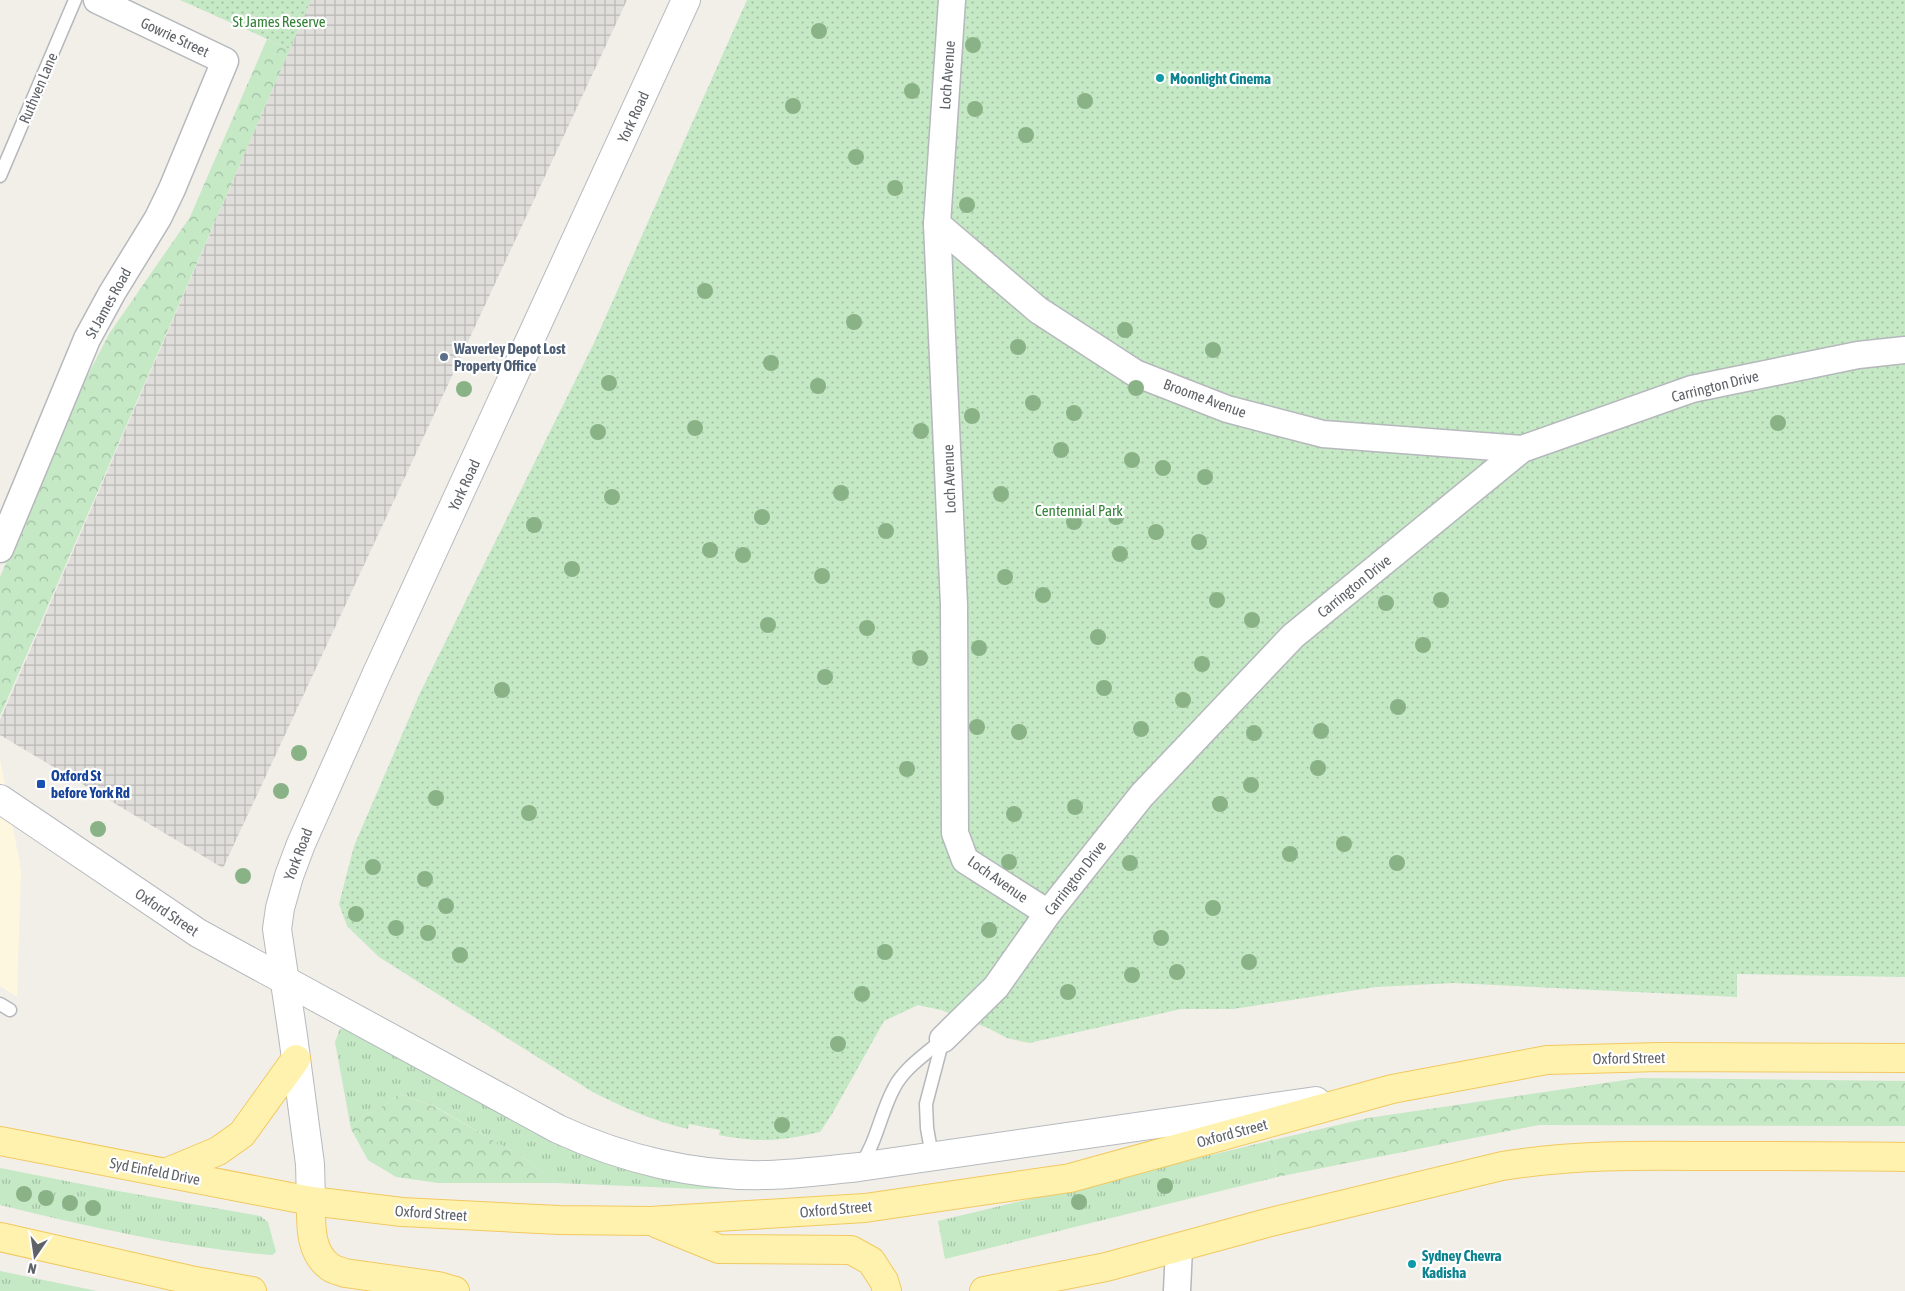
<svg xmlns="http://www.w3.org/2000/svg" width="1905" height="1291" font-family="'Asap Condensed',sans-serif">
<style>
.commercial{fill:#fef7e0}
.industrial{fill:url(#industrial-grid)}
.grass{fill:url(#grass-tufts)}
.forest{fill:url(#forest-crowns)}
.park{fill:url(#park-dots)}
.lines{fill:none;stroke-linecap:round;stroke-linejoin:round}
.lane-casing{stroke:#b5b8bc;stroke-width:15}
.street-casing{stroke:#b5b8bc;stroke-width:29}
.secondary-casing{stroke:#b6babf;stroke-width:30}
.primary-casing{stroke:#f2c960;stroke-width:30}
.lane{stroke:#fff;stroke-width:12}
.street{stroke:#fff;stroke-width:26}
.secondary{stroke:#fff;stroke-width:28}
.primary{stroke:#fff2af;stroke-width:28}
.tree{fill:#89b387}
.culture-dot{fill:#0f9aa8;stroke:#fff;stroke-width:2}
.service-dot{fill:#5c6f8a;stroke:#fff;stroke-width:2}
.transit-dot{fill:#1a4fb4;stroke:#fff;stroke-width:2}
.labels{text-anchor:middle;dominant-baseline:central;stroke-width:4.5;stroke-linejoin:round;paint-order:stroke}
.park-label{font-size:15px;fill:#348238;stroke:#fff}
.street-label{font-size:15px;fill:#5f6368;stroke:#fff}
.culture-label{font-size:15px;font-weight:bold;fill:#0d838f;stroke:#fff;text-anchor:start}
.service-label{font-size:15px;font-weight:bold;fill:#4e5e75;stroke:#fff;text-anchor:start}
.transit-label{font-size:15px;font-weight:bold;fill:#164399;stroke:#fff;text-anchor:start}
</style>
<defs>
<pattern id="industrial-grid" width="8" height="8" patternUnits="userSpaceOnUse" patternTransform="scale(1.25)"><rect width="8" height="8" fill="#e0deda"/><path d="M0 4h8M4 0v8" fill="none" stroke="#b9b8b5"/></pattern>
<pattern id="grass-tufts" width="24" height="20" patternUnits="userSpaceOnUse" patternTransform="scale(1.25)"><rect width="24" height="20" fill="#c5e8c5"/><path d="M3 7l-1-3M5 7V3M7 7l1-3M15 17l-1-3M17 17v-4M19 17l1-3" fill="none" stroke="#a3c0a4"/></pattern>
<pattern id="forest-crowns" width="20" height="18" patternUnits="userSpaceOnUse" patternTransform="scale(1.25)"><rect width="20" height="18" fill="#c5e8c5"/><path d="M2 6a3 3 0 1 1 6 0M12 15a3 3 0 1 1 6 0" fill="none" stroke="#a3c0a4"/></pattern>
<pattern id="park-dots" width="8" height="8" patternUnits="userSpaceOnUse" patternTransform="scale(1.25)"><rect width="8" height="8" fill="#c5e8c5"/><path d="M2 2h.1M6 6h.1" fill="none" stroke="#a3c0a4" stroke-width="1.8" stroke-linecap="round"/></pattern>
</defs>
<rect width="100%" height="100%" fill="#f1efe8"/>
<path class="commercial" d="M0 759 21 870 17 997 0 986Z"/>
<path class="industrial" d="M311 0H627L223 868 0 735V720Z"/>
<g class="grass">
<path d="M355 1027 564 1148 625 1167 890 1171 892 1177 771 1189H699L556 1183 524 1158 436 1107 399 1094 376 1111 366 1114 351 1129 335 1042 340 1029Z"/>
<path d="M1269 1141 1277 1177 945 1259 938 1221Z"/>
<path d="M0 1168 112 1190 260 1216 268 1222 276 1252 272 1255C180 1248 90 1227 0 1205Z"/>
<path d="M0 1271 97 1291H0Z"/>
</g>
<g class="forest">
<path d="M267 39 290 49 0 716V577L79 392 109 334 190 217Z"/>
<path d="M1639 1078 1905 1081V1126L1539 1125 1277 1177 1269 1141 1368 1118Z"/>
<path d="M399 1094 435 1107 524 1158 556 1183H438L396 1177 368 1160 351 1129 366 1114 376 1111Z"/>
</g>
<g class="park">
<path d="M180 0H311L290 49Z"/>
<path d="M747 0H1905V977L1737 974V997L1454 983 1376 987 1233 1009H1181L1029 1043 1007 1038 988 1028 941 1010 918 1005 884 1021 832 1114 820 1132C780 1141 760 1143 719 1135L720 1130 689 1124 688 1129C653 1121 622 1107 591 1091L379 957 347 926 339 904 354 846 420 693 594 343Z"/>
</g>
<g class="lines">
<defs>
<g id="lane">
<path d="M0 176 75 0"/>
<path d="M0 1004 10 1010"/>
<path d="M932 1156 927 1128 926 1104 943 1039"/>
<path d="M860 1166C877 1142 880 1114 894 1088 904 1068 926 1054 943 1039"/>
</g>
<g id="street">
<path d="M952 0 937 224 954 605 955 833 965 860 1048 913"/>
<path d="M937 224 1038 310 1135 373 1227 409 1323 434 1522 449"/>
<path d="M0 549 87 339 112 293 158 218 172 189 225 61 97 0"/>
<path d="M943 1039 996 987 1048 913 1142 795 1293 636 1522 449 1692 389 1858 355 1905 350"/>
<path d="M1177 1291 1179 1248"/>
</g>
<g id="secondary">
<path d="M0 799 198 933 558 1129C623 1159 696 1177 768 1175 798 1174 829 1170 859 1167L1316 1101"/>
<path d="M311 1201 310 1164 293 1036 277 929 280 908 289 876 301 844 377 673 686 0"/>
</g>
<g id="primary">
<path d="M0 1141 311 1201 402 1212 559 1220 650 1221 865 1208 1070 1178 1392 1089 1547 1060 1660 1057 1905 1058"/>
<path d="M165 1173 218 1151 242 1134 296 1059"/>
<path d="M311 1201C311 1223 309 1252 330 1267 334 1270 340 1271 345 1273L438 1286 455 1291"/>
<path d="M658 1224 719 1249 851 1250 871 1261 884 1281 887 1291"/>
<path d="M0 1237 190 1280 252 1291"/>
<path d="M984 1291 1106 1267 1267 1223 1502 1166C1570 1155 1639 1155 1707 1156 1773 1156 1839 1156 1905 1157"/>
</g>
</defs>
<use href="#lane" class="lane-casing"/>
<use href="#street" class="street-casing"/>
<use href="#secondary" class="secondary-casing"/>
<use href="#primary" class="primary-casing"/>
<use href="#lane" class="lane"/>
<use href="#street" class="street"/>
<use href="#secondary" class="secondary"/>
<use href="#primary" class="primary"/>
</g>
<g class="tree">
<circle cx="819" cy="31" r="8"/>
<circle cx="973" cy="45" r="8"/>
<circle cx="912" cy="91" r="8"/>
<circle cx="1085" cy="101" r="8"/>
<circle cx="793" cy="106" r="8"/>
<circle cx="975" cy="109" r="8"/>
<circle cx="1026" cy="135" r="8"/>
<circle cx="856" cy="157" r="8"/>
<circle cx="895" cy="188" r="8"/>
<circle cx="967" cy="205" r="8"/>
<circle cx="705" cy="291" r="8"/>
<circle cx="854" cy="322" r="8"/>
<circle cx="1125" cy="330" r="8"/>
<circle cx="1018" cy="347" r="8"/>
<circle cx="1213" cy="350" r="8"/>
<circle cx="771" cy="363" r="8"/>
<circle cx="609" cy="383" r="8"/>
<circle cx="818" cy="386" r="8"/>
<circle cx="1136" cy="388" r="8"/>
<circle cx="464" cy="389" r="8"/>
<circle cx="1033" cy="403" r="8"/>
<circle cx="1074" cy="413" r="8"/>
<circle cx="972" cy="416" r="8"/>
<circle cx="1778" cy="423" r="8"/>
<circle cx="695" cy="428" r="8"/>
<circle cx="921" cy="431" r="8"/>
<circle cx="598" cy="432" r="8"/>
<circle cx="1061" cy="450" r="8"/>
<circle cx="1132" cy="460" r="8"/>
<circle cx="1163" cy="468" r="8"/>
<circle cx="1205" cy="477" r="8"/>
<circle cx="841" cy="493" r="8"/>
<circle cx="1001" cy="494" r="8"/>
<circle cx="612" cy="497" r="8"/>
<circle cx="762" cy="517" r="8"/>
<circle cx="1116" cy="517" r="8"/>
<circle cx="1074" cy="522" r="8"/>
<circle cx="534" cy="525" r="8"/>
<circle cx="886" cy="531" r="8"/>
<circle cx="1156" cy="532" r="8"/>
<circle cx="1199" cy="542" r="8"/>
<circle cx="710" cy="550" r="8"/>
<circle cx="1120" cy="554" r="8"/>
<circle cx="743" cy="555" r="8"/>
<circle cx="572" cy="569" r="8"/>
<circle cx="822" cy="576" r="8"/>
<circle cx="1005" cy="577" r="8"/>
<circle cx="1043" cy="595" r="8"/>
<circle cx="1217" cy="600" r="8"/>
<circle cx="1441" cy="600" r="8"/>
<circle cx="1386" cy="603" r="8"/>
<circle cx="1252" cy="620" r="8"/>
<circle cx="768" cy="625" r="8"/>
<circle cx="867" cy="628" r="8"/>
<circle cx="1098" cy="637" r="8"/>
<circle cx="1423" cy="645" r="8"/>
<circle cx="979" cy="648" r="8"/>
<circle cx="920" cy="658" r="8"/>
<circle cx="1202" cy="664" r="8"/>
<circle cx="825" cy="677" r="8"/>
<circle cx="1104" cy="688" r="8"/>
<circle cx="502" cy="690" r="8"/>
<circle cx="1183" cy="700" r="8"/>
<circle cx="1398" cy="707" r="8"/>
<circle cx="977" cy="727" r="8"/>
<circle cx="1141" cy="729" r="8"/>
<circle cx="1321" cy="731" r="8"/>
<circle cx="1019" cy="732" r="8"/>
<circle cx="1254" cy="733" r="8"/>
<circle cx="299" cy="753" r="8"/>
<circle cx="1318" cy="768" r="8"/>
<circle cx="907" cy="769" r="8"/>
<circle cx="1251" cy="785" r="8"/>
<circle cx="281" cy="791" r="8"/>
<circle cx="436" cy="798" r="8"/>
<circle cx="1220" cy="804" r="8"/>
<circle cx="1075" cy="807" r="8"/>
<circle cx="529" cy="813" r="8"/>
<circle cx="1014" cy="814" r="8"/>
<circle cx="98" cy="829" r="8"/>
<circle cx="1344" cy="844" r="8"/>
<circle cx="1290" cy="854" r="8"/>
<circle cx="1009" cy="862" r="8"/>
<circle cx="1130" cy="863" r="8"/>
<circle cx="1397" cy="863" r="8"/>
<circle cx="373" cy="867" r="8"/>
<circle cx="243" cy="876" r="8"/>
<circle cx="425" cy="879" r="8"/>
<circle cx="446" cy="906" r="8"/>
<circle cx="1213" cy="908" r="8"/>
<circle cx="356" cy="914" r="8"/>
<circle cx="396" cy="928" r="8"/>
<circle cx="989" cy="930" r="8"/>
<circle cx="428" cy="933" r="8"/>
<circle cx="1161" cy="938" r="8"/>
<circle cx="885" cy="952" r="8"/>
<circle cx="460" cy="955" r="8"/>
<circle cx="1249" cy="962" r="8"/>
<circle cx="1177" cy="972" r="8"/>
<circle cx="1132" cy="975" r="8"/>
<circle cx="1068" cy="992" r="8"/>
<circle cx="862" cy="994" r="8"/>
<circle cx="838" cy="1044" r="8"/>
<circle cx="782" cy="1125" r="8"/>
<circle cx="1165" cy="1186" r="8"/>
<circle cx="24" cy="1194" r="8"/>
<circle cx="46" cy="1198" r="8"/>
<circle cx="1079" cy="1202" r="8"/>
<circle cx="70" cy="1203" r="8"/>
<circle cx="93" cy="1208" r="8"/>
</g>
<g class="culture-dot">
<circle cx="1160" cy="78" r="5"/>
<circle cx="1412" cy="1264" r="5"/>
</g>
<circle class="service-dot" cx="444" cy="357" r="5"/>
<rect class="transit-dot" x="36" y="779" width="10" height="10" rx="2.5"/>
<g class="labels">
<g class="park-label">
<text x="279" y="21">St James Reserve</text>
<text x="1079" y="510">Centennial Park</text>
</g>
<g class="street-label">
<text transform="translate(175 37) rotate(25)">Gowrie Street</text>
<text transform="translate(947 75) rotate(-86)">Loch Avenue</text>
<text transform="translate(38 88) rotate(-67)">Ruthven Lane</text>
<text transform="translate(633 117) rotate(-65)">York Road</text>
<text transform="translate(108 303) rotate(-61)">St James Road</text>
<text transform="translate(1715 386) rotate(-14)">Carrington Drive</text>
<text transform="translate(1205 398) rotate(20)">Broome Avenue</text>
<text transform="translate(949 479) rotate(-92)">Loch Avenue</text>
<text transform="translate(464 485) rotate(-65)">York Road</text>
<text transform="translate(1354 586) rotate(-39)">Carrington Drive</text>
<text transform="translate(298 854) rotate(-69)">York Road</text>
<text transform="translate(1075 878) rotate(-52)">Carrington Drive</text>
<text transform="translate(998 879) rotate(35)">Loch Avenue</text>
<text transform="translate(167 912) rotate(34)">Oxford Street</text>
<text transform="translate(1629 1058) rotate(-1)">Oxford Street</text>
<text transform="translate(1232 1133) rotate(-15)">Oxford Street</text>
<text transform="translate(155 1171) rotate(11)">Syd Einfeld Drive</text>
<text transform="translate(836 1209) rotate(-5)">Oxford Street</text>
<text transform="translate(431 1213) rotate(4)">Oxford Street</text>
</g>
<g class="culture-label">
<text x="1170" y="78">Moonlight Cinema</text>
<text x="1422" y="1255">Sydney Chevra<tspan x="1422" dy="17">Kadisha</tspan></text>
</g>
<g class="service-label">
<text x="454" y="348">Waverley Depot Lost<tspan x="454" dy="17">Property Office</tspan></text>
</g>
<g class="transit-label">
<text x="51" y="775">Oxford St<tspan x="51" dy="17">before York Rd</tspan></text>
</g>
</g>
<g transform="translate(35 1256) rotate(193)" stroke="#ffffff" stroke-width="4" paint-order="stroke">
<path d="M0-4L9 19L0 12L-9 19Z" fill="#5f6368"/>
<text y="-8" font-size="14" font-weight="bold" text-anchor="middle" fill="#5f6368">N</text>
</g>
</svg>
